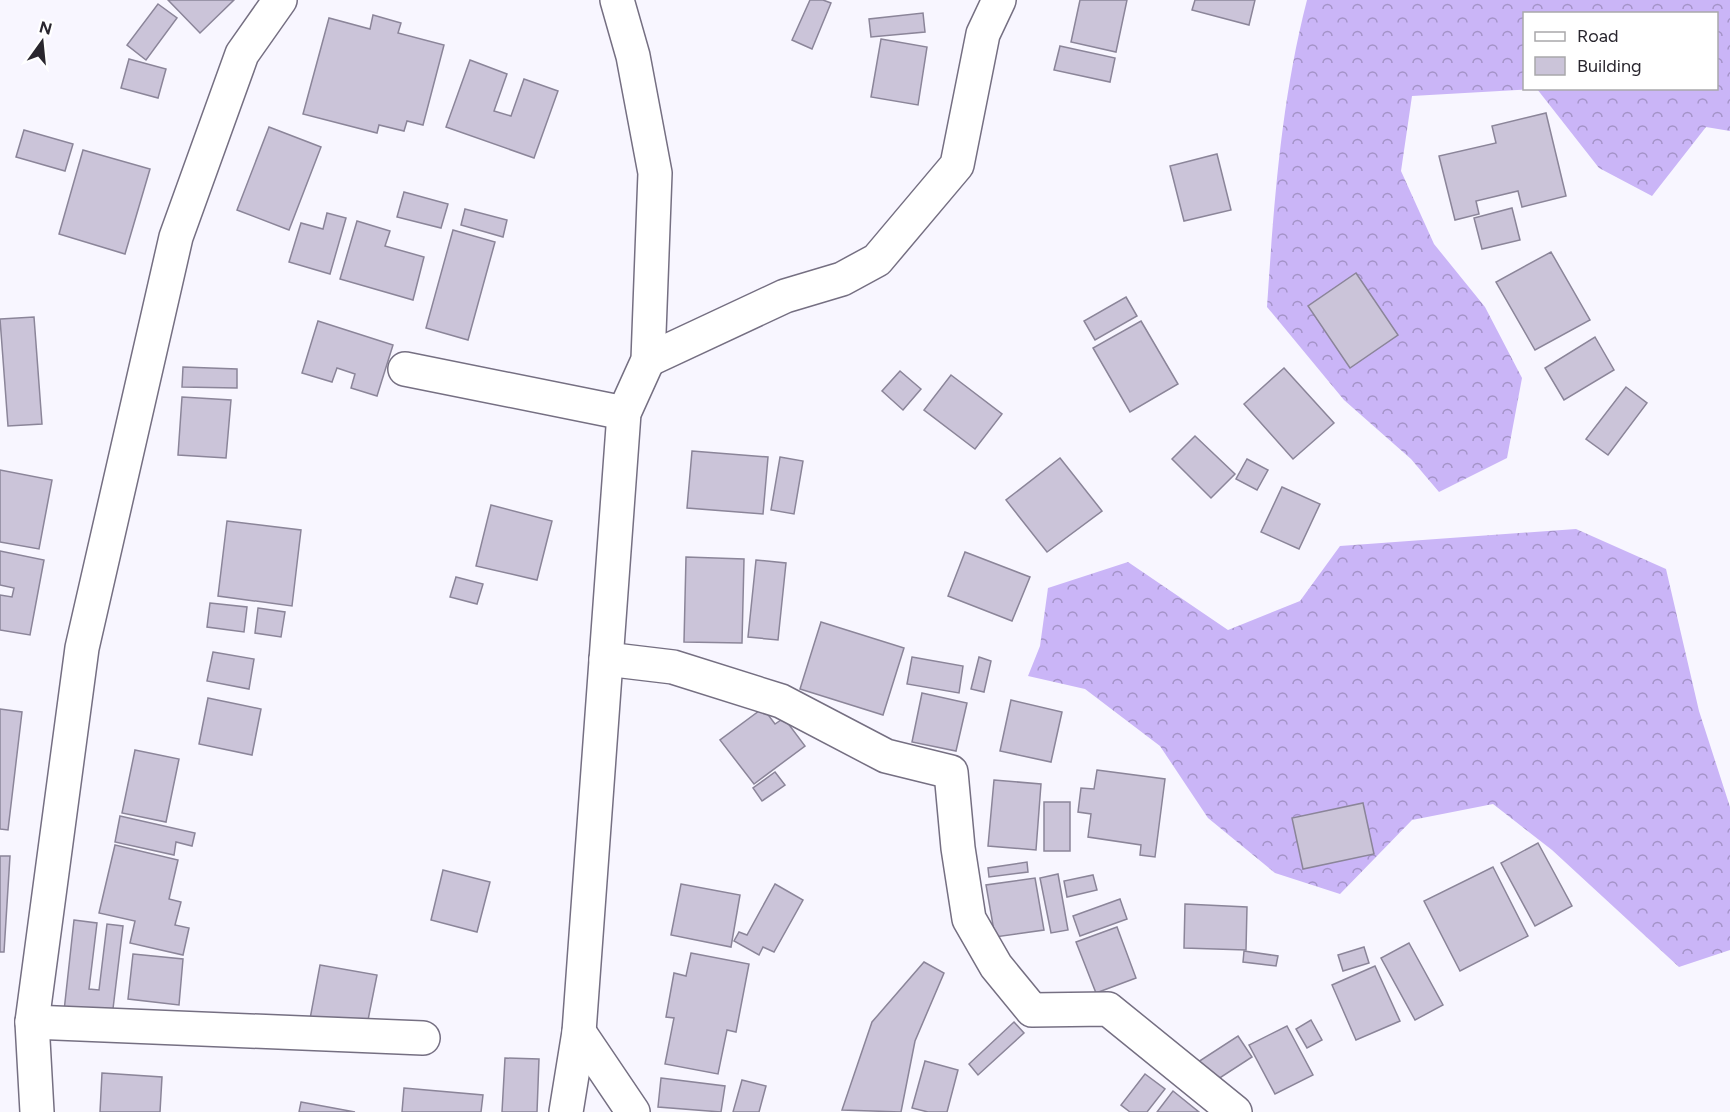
<svg xmlns="http://www.w3.org/2000/svg" width="1730" height="1112" font-family="Figtree,sans-serif">
<style>
.forest{fill:url(#forest-crowns);fill-rule:evenodd}
.building{fill:#cbc4d9;stroke:#8b8599;stroke-width:1.5}
.lines{fill:none;stroke-linecap:round;stroke-linejoin:round}
.minor-casing{stroke:#756f82;stroke-width:36}
.minor{stroke:#fff;stroke-width:33}
</style>
<defs>
<pattern id="forest-crowns" width="20" height="18" patternUnits="userSpaceOnUse" patternTransform="scale(1.5)"><rect width="20" height="18" fill="#cab5f7"/><path d="M2 6a3 3 0 1 1 6 0M12 15a3 3 0 1 1 6 0" fill="none" stroke="#a493c8"/></pattern>
</defs>
<rect width="100%" height="100%" fill="#f8f6ff"/>
<g class="forest">
<path d="M1307 0H1730V131L1706 127 1652 196 1599 168 1537 89 1412 96 1401 171 1434 244 1485 307 1522 378 1507 458 1439 492 1411 459 1344 400 1267 307C1274 203 1281 101 1307 0ZM1524 14H1716V88H1524Z"/>
<path d="M1576 529 1666 569 1699 711 1730 807V950L1679 967 1552 850 1493 804 1412 820 1340 894 1275 873 1208 818 1160 746 1085 689 1028 676 1040 646 1048 588 1128 562 1228 630 1300 601 1340 546Z"/>
</g>
<g class="building">
<path d="M168 0H234L200 33Z"/>
<path d="M810 0H823L831 3 812 49 792 40Z"/>
<path d="M1080 0H1127L1116 52 1071 42Z"/>
<path d="M1195 0H1255L1249 25 1192 10Z"/>
<path d="M158 4 177 18 146 60 127 45Z"/>
<path d="M923 13 925 32 871 37 869 19Z"/>
<path d="M373 15 401 23 398 33 444 45 423 125 407 121 404 131 379 125 377 133 303 114 329 18 370 29Z"/>
<path d="M881 39 927 47 918 105 871 97Z"/>
<path d="M1060 46 1115 58 1110 82 1054 70Z"/>
<path d="M129 59 166 69 158 98 121 88Z"/>
<path d="M470 60 507 74 494 111 511 116 524 79 558 91 534 158 446 127Z"/>
<path d="M1546 113 1566 196 1522 207 1518 191 1476 201 1479 214 1455 220 1439 156 1496 143 1492 126Z"/>
<path d="M269 127 321 147 289 230 237 210Z"/>
<path d="M24 130 73 144 65 171 16 157Z"/>
<path d="M83 150 150 169 125 254 59 234Z"/>
<path d="M1217 154 1231 210 1184 221 1170 166Z"/>
<path d="M404 192 448 204 441 228 397 217Z"/>
<path d="M1512 208 1520 240 1482 249 1474 218Z"/>
<path d="M465 209 507 220 503 237 461 225Z"/>
<path d="M327 213 346 218 330 274 289 262 301 223 323 229Z"/>
<path d="M357 221 390 231 385 246 424 257 413 300 340 279Z"/>
<path d="M453 230 495 242 468 340 426 328Z"/>
<path d="M1551 252 1590 320 1535 350 1496 282Z"/>
<path d="M1356 273 1398 335 1350 368 1308 306Z"/>
<path d="M1126 297 1137 316 1095 340 1084 321Z"/>
<path d="M34 317 42 424 8 426 0 319Z"/>
<path d="M318 321 393 345 377 396 351 388 355 374 337 368 332 382 302 373Z"/>
<path d="M1141 321 1178 384 1130 412 1093 348Z"/>
<path d="M1595 337 1614 370 1564 400 1545 368Z"/>
<path d="M183 367 237 369V388L182 387Z"/>
<path d="M1284 368 1334 423 1293 459 1244 404Z"/>
<path d="M900 371 921 389 903 410 882 391Z"/>
<path d="M951 375 1002 414 975 449 924 410Z"/>
<path d="M1626 387 1647 403 1608 455 1586 439Z"/>
<path d="M182 397 231 400 226 458 178 455Z"/>
<path d="M1195 436 1235 474 1211 498 1172 459Z"/>
<path d="M692 451 768 457 763 514 687 508Z"/>
<path d="M780 457 803 461 794 514 771 510Z"/>
<path d="M1060 458 1102 511 1047 552 1006 500Z"/>
<path d="M1247 459 1268 470 1257 490 1236 479Z"/>
<path d="M0 470 52 480 39 549 0 542Z"/>
<path d="M1282 487 1320 504 1299 549 1261 532Z"/>
<path d="M491 505 552 521 537 580 476 566Z"/>
<path d="M227 521 301 530 292 606 218 596Z"/>
<path d="M0 551 44 560 30 635 0 630V595L12 597 14 588 0 585Z"/>
<path d="M965 552 1030 577 1012 621 948 596Z"/>
<path d="M686 557 744 559 742 643 684 642Z"/>
<path d="M756 560 786 563 778 640 748 637Z"/>
<path d="M456 577 483 584 477 604 450 597Z"/>
<path d="M210 603 247 607 244 632 207 627Z"/>
<path d="M258 608 285 612 281 637 255 633Z"/>
<path d="M821 622 904 648 883 715 800 689Z"/>
<path d="M213 652 254 659 249 689 207 681Z"/>
<path d="M912 657 963 666 959 693 907 684Z"/>
<path d="M979 657 991 661 984 692 971 689Z"/>
<path d="M922 693 967 703 956 751 912 742Z"/>
<path d="M208 698 261 709 252 755 199 744Z"/>
<path d="M1011 700 1062 712 1051 762 1000 751Z"/>
<path d="M763 708 775 724 784 718 805 746 754 784 720 740Z"/>
<path d="M0 709 22 712 8 830 0 829Z"/>
<path d="M135 750 179 759 166 822 122 813Z"/>
<path d="M1097 770 1165 779 1155 857 1140 855 1141 845 1088 837 1091 814 1078 812 1081 788 1094 789Z"/>
<path d="M775 772 785 785 762 801 753 788Z"/>
<path d="M994 780 1041 784 1036 850 988 846Z"/>
<rect x="1044" y="802" width="26" height="49"/>
<path d="M1363 803 1374 854 1303 869 1292 818Z"/>
<path d="M120 816 195 833 192 846 176 842 174 855 115 842Z"/>
<path d="M1538 843 1572 906 1535 926 1501 863Z"/>
<path d="M115 845 178 860 169 899 181 902 175 925 189 928 183 955 130 943 135 921 99 913Z"/>
<path d="M0 856H10L4 952H0Z"/>
<path d="M1027 862 1028 872 989 877 988 868Z"/>
<path d="M1493 867 1528 936 1460 971 1424 901Z"/>
<path d="M443 870 490 882 477 932 431 920Z"/>
<path d="M1058 874 1068 930 1051 933 1040 878Z"/>
<path d="M1093 875 1097 890 1067 897 1064 881Z"/>
<path d="M1035 878 1044 930 995 937 986 885Z"/>
<path d="M681 884 740 895 731 947 671 935Z"/>
<path d="M775 884 803 900 774 952 763 947 759 955 734 941 739 932 747 935Z"/>
<path d="M1120 899 1127 919 1080 936 1073 916Z"/>
<path d="M1185 904 1247 907 1246 950 1184 948Z"/>
<path d="M74 920 97 923 89 989 99 990 107 924 123 926 112 1017 64 1011Z"/>
<path d="M1117 927 1136 978 1096 993 1076 942Z"/>
<path d="M1409 943 1443 1005 1415 1020 1381 958Z"/>
<path d="M1364 947 1369 963 1343 971 1338 955Z"/>
<path d="M1244 951 1278 956 1276 966 1243 962Z"/>
<path d="M691 953 749 964 736 1032 727 1030 718 1074 665 1064 674 1018 666 1017 674 973 686 976Z"/>
<path d="M133 954 183 959 179 1005 128 999Z"/>
<path d="M924 962 944 973 915 1041 901 1112 842 1110 872 1022Z"/>
<path d="M320 965 377 975 366 1030 310 1019Z"/>
<path d="M1375 966 1400 1021 1356 1040 1332 985Z"/>
<path d="M1311 1020 1322 1040 1307 1048 1296 1029Z"/>
<path d="M1014 1022 1024 1033 978 1075 969 1064Z"/>
<path d="M1287 1026 1313 1075 1275 1094 1249 1045Z"/>
<path d="M1238 1036 1252 1057 1212 1083 1198 1062Z"/>
<path d="M505 1058 539 1059 537 1112H502Z"/>
<path d="M925 1061 958 1070 947 1112H928L912 1108Z"/>
<path d="M102 1073 162 1077 160 1112H100Z"/>
<path d="M1145 1074 1165 1089 1147 1112H1130L1121 1105Z"/>
<path d="M661 1078 725 1086 721 1112 658 1107Z"/>
<path d="M742 1080 766 1086 759 1112H733Z"/>
<path d="M404 1088 483 1095 481 1112H402Z"/>
<path d="M1173 1091 1199 1112H1157Z"/>
<path d="M301 1102 355 1112H299Z"/>
</g>
<g class="lines">
<defs>
<g id="minor">
<path d="M648 360 785 296 842 279 877 260 957 165 983 34 999 0"/>
<path d="M405 369 624 413"/>
<path d="M606 659 673 667 781 701 886 756 951 772 958 848 969 919 996 966 1032 1010 1108 1009 1235 1112"/>
<path d="M32 1022 423 1038"/>
<path d="M579 1032 633 1112"/>
<path d="M37 1112 32 1022 82 648 176 237 242 54 280 0"/>
<path d="M566 1112 579 1032 624 413 648 360 655 173 633 56 617 0"/>
</g>
</defs>
<use href="#minor" class="minor-casing"/>
<use href="#minor" class="minor"/>
</g>
<rect x="1523" y="12" width="195" height="78" fill="#ffffff" stroke="#a9a8ab" stroke-width="1.5"/>
<rect x="1535" y="32" width="30" height="9" fill="#ffffff" stroke="#a9a8ab" stroke-width="1.5"/>
<text x="1577" y="42" font-size="18" fill="#29262e">Road</text>
<rect x="1535" y="57" width="30" height="18" fill="#cbc4d9" stroke="#a9a8ab" stroke-width="1.5"/>
<text x="1577" y="72" font-size="18" fill="#29262e">Building</text>
<g transform="translate(42 42) rotate(15)" stroke="#ffffff" stroke-width="4.5" paint-order="stroke">
<path d="M0-4.5L10 22L0 15L-10 22Z" fill="#29262e"/>
<text y="-9" font-size="16" font-weight="bold" text-anchor="middle" fill="#29262e">N</text>
</g>
</svg>
